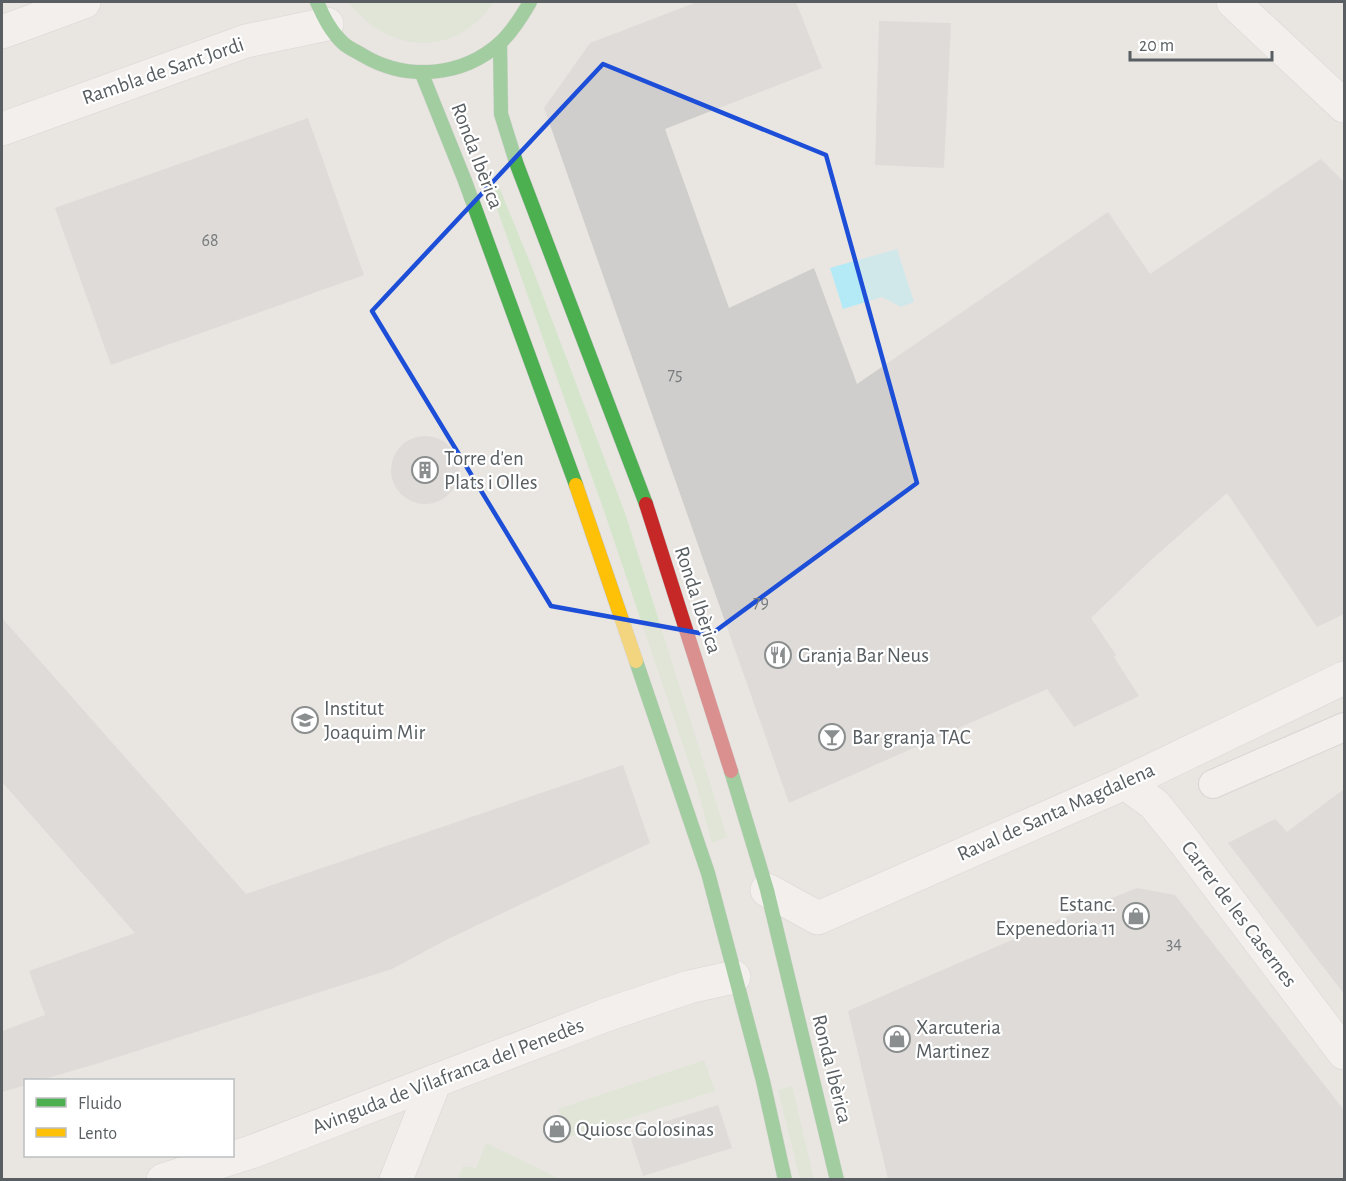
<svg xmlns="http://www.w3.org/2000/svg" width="1346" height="1181" font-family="'Alegreya Sans',sans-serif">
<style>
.green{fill:#d5e5cb}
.water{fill:#b3eaf6}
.building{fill:#d0cecc}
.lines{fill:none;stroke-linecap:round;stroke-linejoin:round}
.lane-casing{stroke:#c4c4c3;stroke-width:30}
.street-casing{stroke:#c4c4c3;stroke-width:34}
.fast-casing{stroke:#c4c4c3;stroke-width:15}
.slow-casing{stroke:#c4c4c3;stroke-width:15}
.jam-casing{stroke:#c4c4c3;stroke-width:15}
.lane{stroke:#fcfbfb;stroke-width:28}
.street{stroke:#fcfbfb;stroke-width:33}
.fast{stroke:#4caf50;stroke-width:14}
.slow{stroke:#ffc107;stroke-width:14}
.jam{stroke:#c62828;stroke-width:14}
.marked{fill:none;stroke:#1d4ed8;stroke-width:4.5;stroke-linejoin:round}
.labels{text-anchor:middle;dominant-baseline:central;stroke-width:4.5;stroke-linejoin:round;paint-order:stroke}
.number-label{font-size:18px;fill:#777b7d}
.street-label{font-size:21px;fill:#585e61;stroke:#fff}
.poi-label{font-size:21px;fill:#585e61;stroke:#fff;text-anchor:start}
</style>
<rect width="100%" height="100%" fill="#e9e6e2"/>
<g class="green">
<path d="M348 2H494C455 59 389 54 348 2Z"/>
<path d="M499 187 532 267 625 513 727 837 712 843 696 784 604 511 490 189Z"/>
<path d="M704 1060 715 1091 569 1137 558 1109Z"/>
<path d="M792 1086 814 1179H800L778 1090Z"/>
<path d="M486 1143 560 1179H458L463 1166 476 1168Z"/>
</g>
<path class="water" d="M897 249 914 302 901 307 882 297 843 309 830 268Z"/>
<g class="building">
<path d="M697 2H796L822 68 665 129 729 308 814 268 857 384 1108 212 1150 274 1321 159 1344 182V614L1317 627 1227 493 1150 561 1091 618 1116 655 1114 657 1139 696 1074 727 1047 689 789 803 544 108 590 43Z"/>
<path d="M879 21 951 23 944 168 875 165Z"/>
<path d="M308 118 364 275 111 365 55 208Z"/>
<circle cx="425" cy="470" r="34"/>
<path d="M2 618 246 894 623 765 650 843 444 941 392 969 99 1063 41 1080H26V1085L2 1092V1031L45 1015 29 971 135 933 2 782Z"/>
<path d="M1344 789V994L1228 843 1275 819 1287 832Z"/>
<path d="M1137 888 1175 895 1344 1110V1179H888L848 1011 1067 916Z"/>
<path d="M718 1105 732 1148 643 1176 629 1133Z"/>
</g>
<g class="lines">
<defs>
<path id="lane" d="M1213 784 1344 727"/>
<g id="street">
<path d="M1233 2 1344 106"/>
<path d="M2 32 84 2"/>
<path d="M2 129 246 41 327 24"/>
<path d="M1125 783 1154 804 1184 841 1344 1053"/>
<path d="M767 890 818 918 1125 783 1344 678"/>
<path d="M163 1180 251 1152 606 1015 689 987 734 977"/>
<path d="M396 1180 435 1081"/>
</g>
<g id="fast">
<path d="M317 2C324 18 331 32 344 44 350 49 358 52 364 56 407 81 462 77 500 43 512 32 522 16 530 2"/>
<path d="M500 43 501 114 517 165 646 504"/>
<path d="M422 74 465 181 576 485"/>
<path d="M636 661 708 873 763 1081 785 1180"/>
<path d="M731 771 767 890 837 1180"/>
</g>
<path id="slow" d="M576 485 636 661"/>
<path id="jam" d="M646 504 731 771"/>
</defs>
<use href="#lane" class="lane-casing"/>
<use href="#street" class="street-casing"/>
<use href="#fast" class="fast-casing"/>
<use href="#slow" class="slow-casing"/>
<use href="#jam" class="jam-casing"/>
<use href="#lane" class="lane"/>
<use href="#street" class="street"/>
<use href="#fast" class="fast"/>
<use href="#slow" class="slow"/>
<use href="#jam" class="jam"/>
</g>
<path d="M0 0H1346V1181H0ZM603 64 826 155 917 483 710 635 551 606 372 311Z" fill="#e9e6e2" fill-opacity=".55" fill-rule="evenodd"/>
<path class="marked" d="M603 64 826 155 917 483 710 635 551 606 372 311Z"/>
<defs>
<symbol id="building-ring" viewBox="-11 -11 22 22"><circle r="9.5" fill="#fff" stroke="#8b8e8e" stroke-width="1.5"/><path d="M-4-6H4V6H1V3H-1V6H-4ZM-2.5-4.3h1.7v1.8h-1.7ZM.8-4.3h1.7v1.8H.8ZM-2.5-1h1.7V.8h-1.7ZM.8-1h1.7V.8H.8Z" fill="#8b8e8e"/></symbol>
<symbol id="restaurant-ring" viewBox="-11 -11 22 22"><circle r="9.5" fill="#fff" stroke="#8b8e8e" stroke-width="1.5"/><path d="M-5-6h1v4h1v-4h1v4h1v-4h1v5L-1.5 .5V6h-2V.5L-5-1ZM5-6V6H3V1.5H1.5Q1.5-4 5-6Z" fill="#8b8e8e"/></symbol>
<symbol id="school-ring" viewBox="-11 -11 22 22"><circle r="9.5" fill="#fff" stroke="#8b8e8e" stroke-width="1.5"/><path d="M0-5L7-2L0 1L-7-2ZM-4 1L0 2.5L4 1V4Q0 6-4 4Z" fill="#8b8e8e"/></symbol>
<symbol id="bar-ring" viewBox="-11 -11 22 22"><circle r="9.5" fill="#fff" stroke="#8b8e8e" stroke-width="1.5"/><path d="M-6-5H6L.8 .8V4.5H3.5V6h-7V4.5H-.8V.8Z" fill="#8b8e8e"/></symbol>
<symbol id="shop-ring" viewBox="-11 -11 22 22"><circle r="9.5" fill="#fff" stroke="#8b8e8e" stroke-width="1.5"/><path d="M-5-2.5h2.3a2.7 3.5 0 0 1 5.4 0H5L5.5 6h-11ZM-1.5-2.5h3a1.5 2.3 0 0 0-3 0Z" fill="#8b8e8e"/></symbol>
</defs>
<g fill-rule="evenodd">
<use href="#building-ring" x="410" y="455" width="30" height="30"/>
<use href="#restaurant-ring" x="763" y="640" width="30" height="30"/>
<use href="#school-ring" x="290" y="705" width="30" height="30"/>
<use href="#bar-ring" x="817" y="722" width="30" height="30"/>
<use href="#shop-ring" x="1121" y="901" width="30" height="30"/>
<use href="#shop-ring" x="882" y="1024" width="30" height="30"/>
<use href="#shop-ring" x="542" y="1114" width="30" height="30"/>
</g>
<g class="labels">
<g class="number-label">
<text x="210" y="241">68</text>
<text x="675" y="375">75</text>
<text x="761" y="603">79</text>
<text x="1174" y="944">34</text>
</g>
<g class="street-label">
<text transform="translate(163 71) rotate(-19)">Rambla de Sant Jordi</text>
<text transform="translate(477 156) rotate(69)">Ronda Ibèrica</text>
<text transform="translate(698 600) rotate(72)">Ronda Ibèrica</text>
<text transform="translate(1056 812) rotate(-24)">Raval de Santa Magdalena</text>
<text transform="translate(1239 914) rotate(53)">Carrer de les Casernes</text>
<text transform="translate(832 1069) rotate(76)">Ronda Ibèrica</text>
<text transform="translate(448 1076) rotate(-21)">Avinguda de Vilafranca del Penedès</text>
</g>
<g class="poi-label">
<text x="444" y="458">Torre d'en<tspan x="444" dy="24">Plats i Olles</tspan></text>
<text x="798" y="655">Granja Bar Neus</text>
<text x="324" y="708">Institut<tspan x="324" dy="24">Joaquim Mir</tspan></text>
<text x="852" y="737">Bar granja TAC</text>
<text x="1116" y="904" text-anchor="end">Estanc.<tspan x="1116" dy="24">Expenedoria 11</tspan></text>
<text x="916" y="1027">Xarcuteria<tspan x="916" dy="24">Martinez</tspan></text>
<text x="576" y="1129">Quiosc Golosinas</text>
</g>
</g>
<rect width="1346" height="1181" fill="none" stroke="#585e61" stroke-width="6"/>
<rect x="24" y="1079" width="210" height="78" fill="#ffffff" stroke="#bcbfc0" stroke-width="1.5"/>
<rect x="36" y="1098" width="30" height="9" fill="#4caf50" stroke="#bcbfc0" stroke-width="1.5"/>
<text x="78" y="1109" font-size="18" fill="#585e61">Fluido</text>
<rect x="36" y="1128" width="30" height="9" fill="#ffc107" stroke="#bcbfc0" stroke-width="1.5"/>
<text x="78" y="1139" font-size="18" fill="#585e61">Lento</text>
<path d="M1130 51v9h142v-9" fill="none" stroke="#585e61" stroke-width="3"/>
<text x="1139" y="51" font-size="18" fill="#585e61" stroke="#ffffff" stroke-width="4.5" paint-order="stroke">20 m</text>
</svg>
